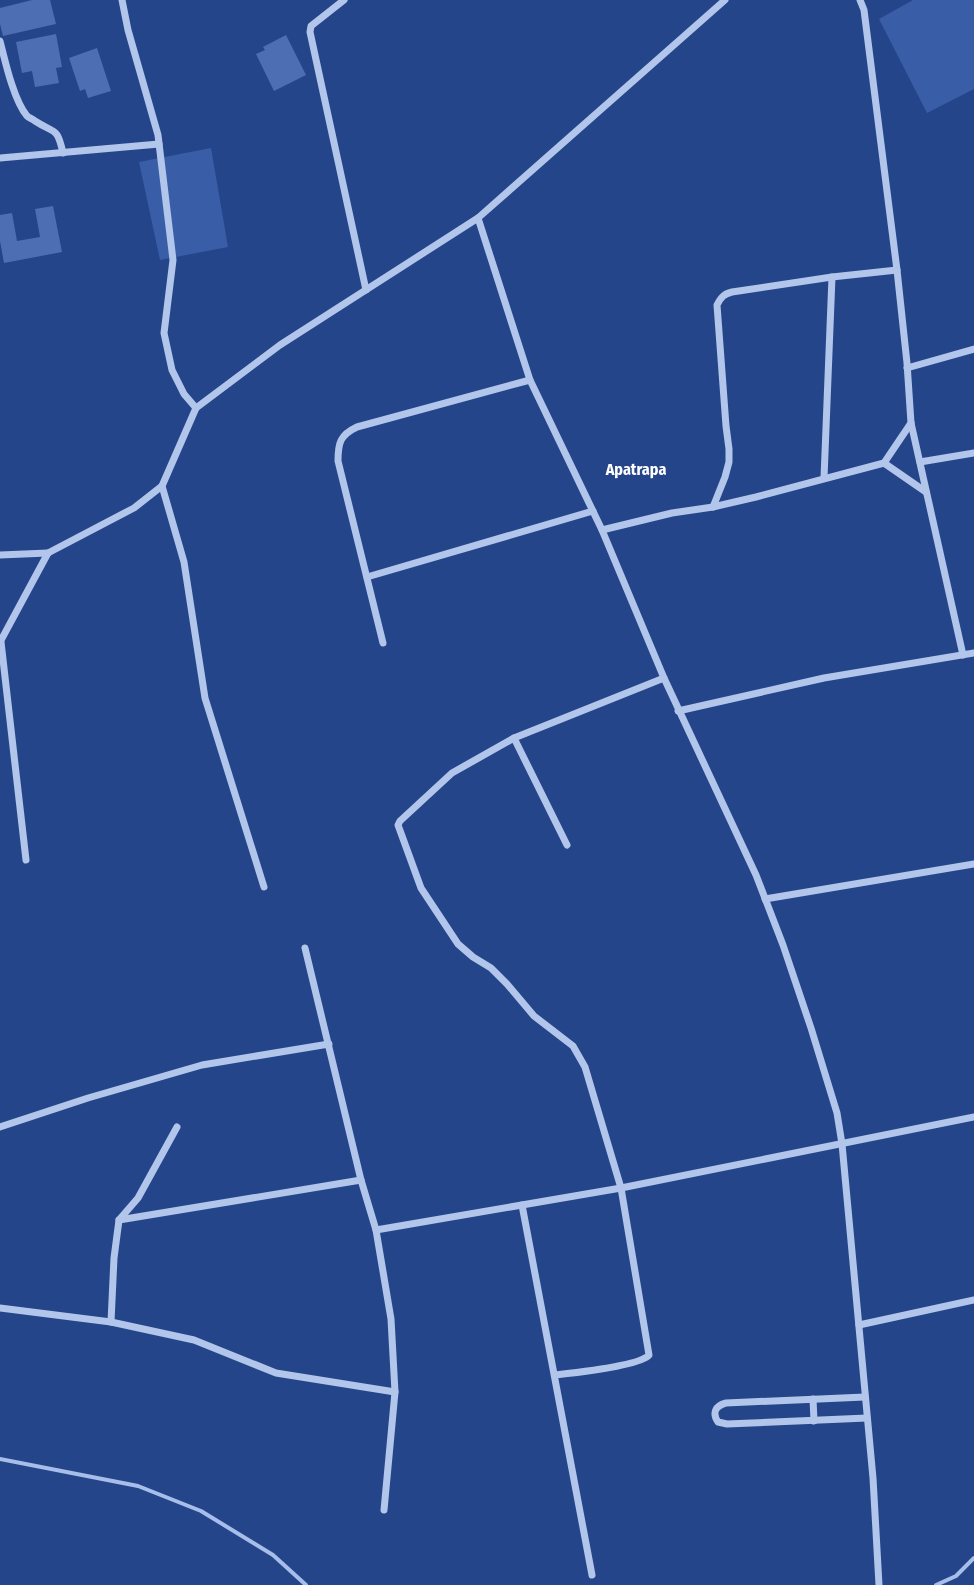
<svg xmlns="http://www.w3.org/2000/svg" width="974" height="1585" font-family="'Fira Sans Condensed',sans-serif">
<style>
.green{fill:#395da7}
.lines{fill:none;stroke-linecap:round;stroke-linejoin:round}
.stream{stroke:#a7beeb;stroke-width:4}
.building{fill:#4d6eb2}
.minor{stroke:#b2c5ea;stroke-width:7}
.labels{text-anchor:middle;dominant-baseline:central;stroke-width:3;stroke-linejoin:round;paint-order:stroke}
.district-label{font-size:16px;font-weight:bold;fill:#fff;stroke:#25458a}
</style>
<rect width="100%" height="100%" fill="#25458a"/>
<g class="green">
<path d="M913 0H974V89L927 113 879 19Z"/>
<path d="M211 148 228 247 160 260 139 162Z"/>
</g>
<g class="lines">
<g class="stream">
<path d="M0 1459 138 1486 201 1511 273 1555 306 1585"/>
<path d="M936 1585 956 1576 974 1558"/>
</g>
</g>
<g class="building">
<path d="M32 0H50L56 24 3 36 0 24V8Z"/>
<path d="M56 34 62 67 56 68 59 83 35 87 32 71 22 73 16 42Z"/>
<path d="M286 35 306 75 274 91 256 54 265 50 263 47Z"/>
<path d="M97 48 111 91 88 98 85 89 80 91 69 58Z"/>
<path d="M53 206 62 252 4 263 0 241V215L12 213 17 241 40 237 35 209Z"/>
</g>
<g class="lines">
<g class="minor">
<path d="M122 0 128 30 158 135 173 260 164 333 172 370 184 394 196 408"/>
<path d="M344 0 311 26 310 32 366 290"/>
<path d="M725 0 478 218 530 380 602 530 664 678 756 875 783 945 811 1028 837 1113 842 1144 873 1478 879 1585"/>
<path d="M860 0 864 10 897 270 907 363 911 423 963 655"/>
<path d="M0 41C5 61 14 101 27 116 29 118 33 119 35 121 55 134 57 126 63 153"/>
<path d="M0 158 159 144"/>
<path d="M907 368 974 349"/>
<path d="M920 462 974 453"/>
<path d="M884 463 926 492"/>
<path d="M824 478 832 277"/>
<path d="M162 486 184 562 205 698 264 887"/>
<path d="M713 507 725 477 729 462V449L726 426 717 305C721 297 724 294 732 292L832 277 897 270"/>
<path d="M602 530 672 513 713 507 756 497 884 463 911 423"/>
<path d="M0 555 48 553"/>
<path d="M367 577 593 511"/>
<path d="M0 642 48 553 134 508 162 486 196 408 280 345 478 218"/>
<path d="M1 642 26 860"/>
<path d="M383 643 338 461C338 443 340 435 357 427L530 380"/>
<path d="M678 711 824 678 974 653"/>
<path d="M514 738 567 845"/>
<path d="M765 899 974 864"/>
<path d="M305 948 361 1180 376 1230 391 1319 395 1392 384 1510"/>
<path d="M0 1127 88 1098 202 1065 329 1044"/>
<path d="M522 1205 592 1575"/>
<path d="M119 1220 361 1180"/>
<path d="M376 1230 621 1188 974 1117"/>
<path d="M0 1308 111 1322 194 1340 276 1373 395 1392"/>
<path d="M111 1322 114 1258 119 1220 138 1198 177 1127"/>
<path d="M859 1325 974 1300"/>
<path d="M555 1375C573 1373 640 1366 649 1355L621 1188 585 1067 573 1046 534 1016 507 984 491 968 473 957 458 944 421 888 398 825 400 821 452 773 514 738 664 678"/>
<path d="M865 1397 726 1403C715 1406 712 1413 718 1422L727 1424 867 1418"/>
<path d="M813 1399 814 1421"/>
</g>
</g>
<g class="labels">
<g class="district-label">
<text x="636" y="469">Apatrapa</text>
</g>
</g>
</svg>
